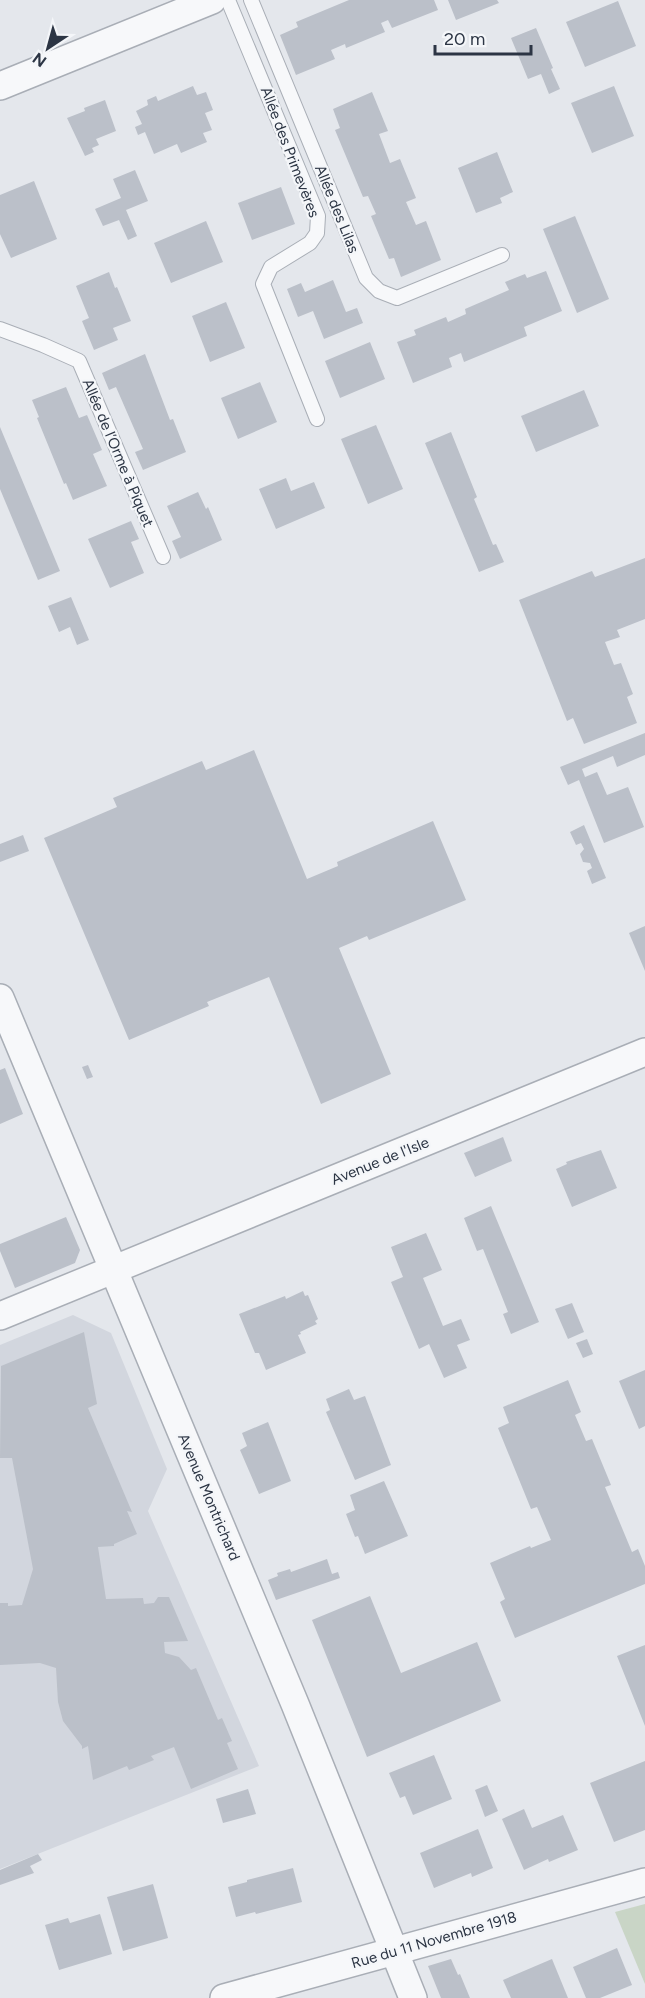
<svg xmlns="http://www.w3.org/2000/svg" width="645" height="1998" font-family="Figtree,sans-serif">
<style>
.built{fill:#d2d6de}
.green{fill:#c9d5c6}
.building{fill:#bbc0c9}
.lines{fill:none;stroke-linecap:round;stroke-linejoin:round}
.lane-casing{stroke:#a9aeb6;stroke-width:16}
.street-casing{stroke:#a9aeb6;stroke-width:30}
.lane{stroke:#f7f8fa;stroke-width:14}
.street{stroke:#f7f8fa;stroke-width:27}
.labels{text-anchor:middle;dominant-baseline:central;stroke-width:4.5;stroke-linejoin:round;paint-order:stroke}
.street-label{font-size:15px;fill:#2c3544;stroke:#f4f6f9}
</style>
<rect width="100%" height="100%" fill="#e4e7ec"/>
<path class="built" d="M73 1315 111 1333 167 1469 148 1511 259 1766 0 1869V1345Z"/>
<path class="green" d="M645 1904V1984L615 1912Z"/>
<g class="building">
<path d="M349 0H434L438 10 392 28 388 20 381 23 385 32 346 48 345 44 331 50 335 59 296 75 280 35 298 27 296 22Z"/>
<path d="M448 0H497L499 3 456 20Z"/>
<path d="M618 1 636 46 585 67 566 22Z"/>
<path d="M536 28 553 68 551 69 560 89 549 94 541 74 528 79 511 38Z"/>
<path d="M193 86 197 95 206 92 213 110 205 113 212 130 203 133 207 142 181 153 177 144 154 154 145 132 138 135 135 127 142 124 136 111 148 105 147 100 156 96 158 101Z"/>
<path d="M614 86 634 136 592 153 571 103Z"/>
<path d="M372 92 388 131 379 134 390 163 400 159 416 198 406 202 416 225 426 221 441 260 401 277 394 258 389 259 371 216 376 214 368 196 363 197 335 130 340 128 333 109Z"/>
<path d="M105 100 116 131 96 139 99 145 92 148 94 152 85 156 67 118 85 111 84 108Z"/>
<path d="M497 152 513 192 500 198 502 203 476 213 458 168Z"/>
<path d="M135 170 148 201 126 210 137 236 128 240 119 220 103 226 95 209 121 198 113 179Z"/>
<path d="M34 181 57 239 11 258 0 234V195Z"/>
<path d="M281 187 295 224 252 240 238 203Z"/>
<path d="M575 216 609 299 577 313 543 229Z"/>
<path d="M206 221 223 262 171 283 154 243Z"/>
<path d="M546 271 562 311 524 327 527 336 464 362 461 353 449 358 452 367 413 383 397 342 416 335 414 330 446 317 448 322 466 314 465 309 509 290 505 282 525 274 527 278Z"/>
<path d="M109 272 115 288 117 287 131 321 113 328 118 340 94 350 82 321 89 318 76 286Z"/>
<path d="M333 280 346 312 357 308 363 323 324 339 313 311 298 317 287 289 301 283 305 292Z"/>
<path d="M226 302 245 348 210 362 192 316Z"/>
<path d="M370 342 385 379 340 398 325 361Z"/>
<path d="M145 354 170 420 173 419 186 452 143 470 135 452 143 449 116 387 109 390 102 373Z"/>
<path d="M260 382 277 422 238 439 221 398Z"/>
<path d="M66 387 79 418 87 415 102 450 93 454 107 486 73 500 66 483 64 484 37 418 39 417 32 400Z"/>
<path d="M584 390 599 426 536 452 521 416Z"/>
<path d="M376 425 403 489 368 504 341 439Z"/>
<path d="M0 427 60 571 38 580 0 489Z"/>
<path d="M451 432 477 497 474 499 493 545 496 544 504 562 479 572 425 443Z"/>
<path d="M286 478 291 491 314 482 325 508 276 529 259 489Z"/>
<path d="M198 492 206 509 208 507 222 540 180 559 172 541 181 537 167 506Z"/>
<path d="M131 521 139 539 131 542 144 573 110 588 88 539Z"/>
<path d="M645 558V619L617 630 620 637 605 642 614 665 621 663 633 694 627 697 637 723 584 744 573 718 567 721 519 600 592 571 595 577Z"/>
<path d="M71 597 89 640 77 645 70 627 59 632 48 606Z"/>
<path d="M645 733V755L617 767 613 756 582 769 585 777 597 772 607 795 628 787 644 827 604 843 579 780 568 785 560 767Z"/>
<path d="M254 750 307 879 338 866 337 862 433 821 466 900 369 940 367 936 339 948 391 1074 321 1104 269 977 207 1002 209 1006 129 1040 44 838 117 807 113 798 202 761 206 770Z"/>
<path d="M584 825 606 878 592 884 587 871 592 868 590 863 583 862 580 854 584 849 581 843 576 845 570 832Z"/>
<path d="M23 835 29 851 0 862V844Z"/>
<path d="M645 926V971L629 933Z"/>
<path d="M88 1065 93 1077 87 1079 82 1067Z"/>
<path d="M5 1068 23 1114 0 1124V1070Z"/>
<path d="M503 1137 512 1161 475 1177 464 1153Z"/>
<path d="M601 1150 617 1188 572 1207 556 1169 567 1164 566 1162Z"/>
<path d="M491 1206 539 1322 511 1334 503 1314 508 1312 483 1249 477 1251 464 1218Z"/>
<path d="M66 1217 80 1250 75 1263 15 1288 0 1251V1244Z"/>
<path d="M426 1233 442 1270 423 1278 443 1326 461 1319 470 1340 457 1345 467 1368 444 1378 429 1344 419 1349 391 1282 403 1277 391 1247Z"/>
<path d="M303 1291 305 1296 308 1295 318 1319 315 1321 317 1324 300 1332 301 1334 298 1335 306 1353 266 1370 259 1353H255L239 1314 285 1296 286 1299Z"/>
<path d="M572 1303 584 1332 568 1339 555 1309Z"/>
<path d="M84 1332 97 1404 88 1408 132 1512 127 1511 137 1534 114 1544V1546L98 1547 106 1599 143 1598 144 1604 154 1603 158 1597H169L188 1641 164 1642 165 1653 179 1657 191 1670 196 1668 218 1720 222 1718 232 1741 227 1743 238 1769 191 1789 174 1747 151 1756 154 1760 129 1770 127 1766 93 1780 88 1746 82 1749V1746L63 1721 58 1702 56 1668 40 1663 0 1665V1603H8V1606L22 1605 33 1569 12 1458H0L1 1366Z"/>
<path d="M587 1339 593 1354 583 1358 576 1343Z"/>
<path d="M645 1370V1426L639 1429 619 1381Z"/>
<path d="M568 1380 581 1412 575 1415 586 1441 592 1439 611 1485 605 1487 632 1552 638 1549 645 1566V1584L515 1638 500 1602 505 1599 490 1563 530 1546 531 1548 551 1540 537 1507 531 1509 498 1428 509 1423 503 1407Z"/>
<path d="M349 1389 354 1400 365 1396 391 1465 355 1480 326 1412 330 1410 326 1399Z"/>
<path d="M268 1422 291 1481 259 1494 240 1450 247 1446 242 1433Z"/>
<path d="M384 1481 408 1536 365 1554 358 1536 355 1537 346 1514 355 1510 350 1495Z"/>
<path d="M327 1559 332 1574 338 1572 340 1578 276 1600 268 1580 278 1576 277 1573 290 1569 291 1572Z"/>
<path d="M370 1596 401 1673 477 1642 501 1701 367 1757 312 1620Z"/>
<path d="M645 1645V1726L617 1656Z"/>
<path d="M434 1755 452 1799 413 1815 405 1796 400 1798 389 1773Z"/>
<path d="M645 1761V1830L614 1842 590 1783Z"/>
<path d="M487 1785 498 1811 485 1817 475 1790Z"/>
<path d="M248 1789 256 1814 223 1823 216 1799Z"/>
<path d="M524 1809 532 1828 563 1815 578 1850 549 1862 548 1859 524 1870 502 1819Z"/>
<path d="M478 1829 493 1868 472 1877 471 1873 434 1888 420 1853Z"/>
<path d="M38 1854 42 1860 30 1866 34 1873 0 1885V1870Z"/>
<path d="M293 1868 302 1902 256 1914 255 1912 236 1917 228 1887 247 1882V1880Z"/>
<path d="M153 1884 168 1938 123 1951 107 1897Z"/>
<path d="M100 1914 112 1954 59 1970 45 1925 68 1918 70 1923Z"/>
<path d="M617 1948 632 1985 600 1998H586L573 1967Z"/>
<path d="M451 1959 458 1975 460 1974 470 1998H441L428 1966Z"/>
<path d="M552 1959 568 1998H511L503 1980Z"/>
</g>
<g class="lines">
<defs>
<g id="lane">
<path d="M228 0 318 216 317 233 310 243 271 267 263 284 317 419"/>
<path d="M251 0 366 278 379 291 397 298 502 255"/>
<path d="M0 329 43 345 79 361 163 557"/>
</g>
<g id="street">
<path d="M0 86 212 0"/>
<path d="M0 998 295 1704 413 1998"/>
<path d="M0 1316 645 1052"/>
<path d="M224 1998 645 1882"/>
</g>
</defs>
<use href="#lane" class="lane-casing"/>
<use href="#street" class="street-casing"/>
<use href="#lane" class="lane"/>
<use href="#street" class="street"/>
</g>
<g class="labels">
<g class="street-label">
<text transform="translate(290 152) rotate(69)">Allée des Primevères</text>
<text transform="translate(337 209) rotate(68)">Allée des Lilas</text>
<text transform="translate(118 453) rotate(67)">Allée de l’Orme à Piquet</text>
<text transform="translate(380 1161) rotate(-22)">Avenue de l'Isle</text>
<text transform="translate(209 1497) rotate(67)">Avenue Montrichard</text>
<text transform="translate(434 1940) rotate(-16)">Rue du 11 Novembre 1918</text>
</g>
</g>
<g transform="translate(48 48) rotate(216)" stroke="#f4f6f9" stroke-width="4.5" paint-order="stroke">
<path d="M0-4.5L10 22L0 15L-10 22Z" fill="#2c3544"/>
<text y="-9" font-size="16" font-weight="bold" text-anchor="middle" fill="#2c3544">N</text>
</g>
<path d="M435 45v9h96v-9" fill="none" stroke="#2c3544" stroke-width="3"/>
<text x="444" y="45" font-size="18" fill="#2c3544" stroke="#f4f6f9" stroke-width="4.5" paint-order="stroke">20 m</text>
</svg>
